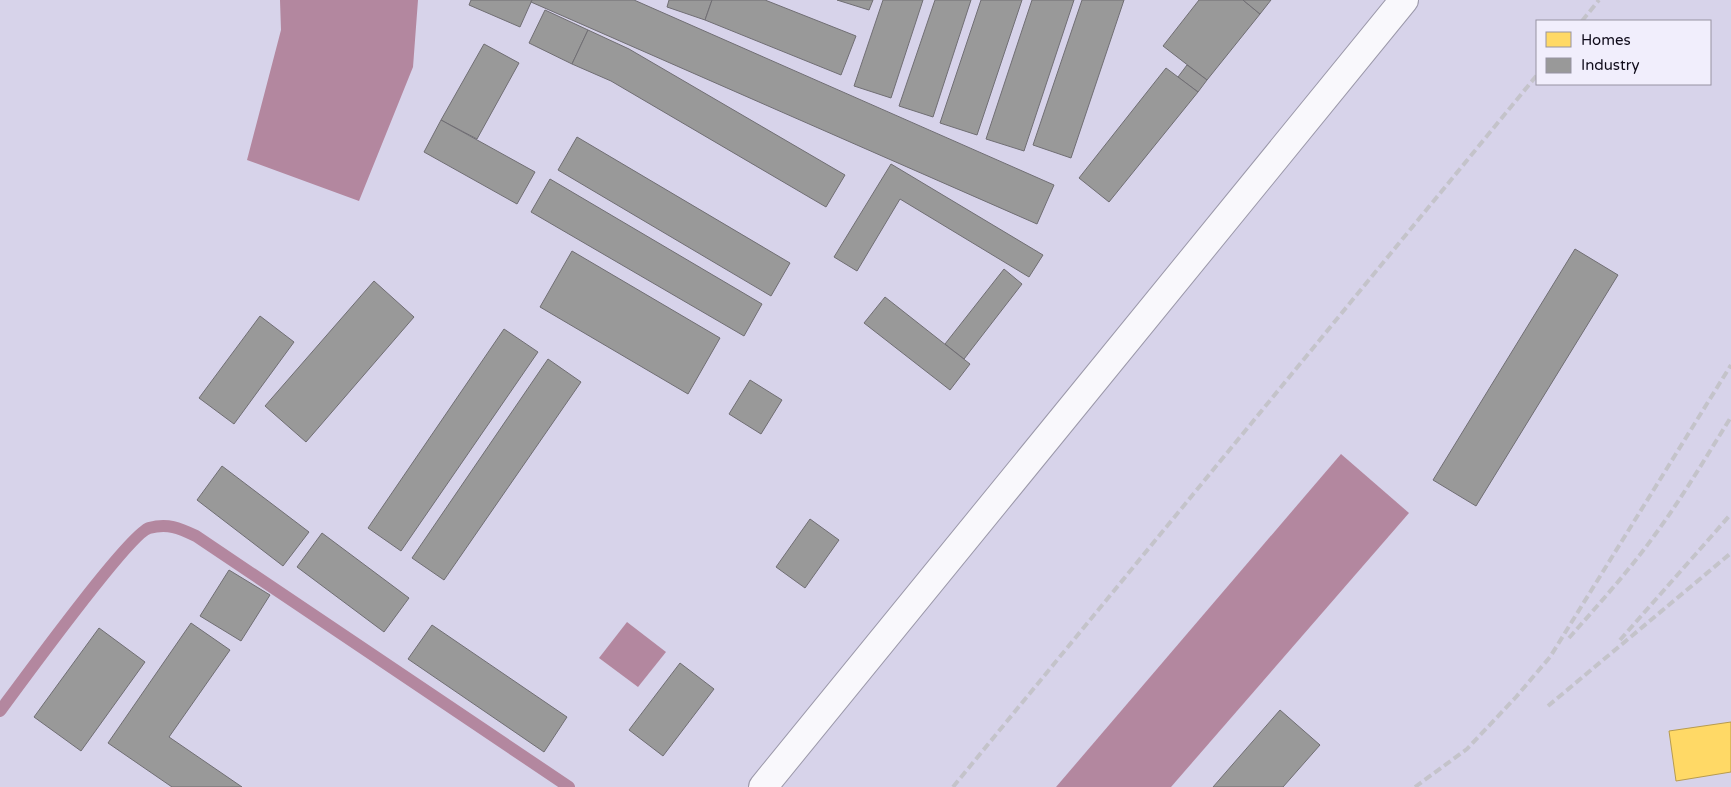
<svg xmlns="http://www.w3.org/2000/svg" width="1731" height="787" font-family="'Varela Round',sans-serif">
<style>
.water{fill:#b3879f}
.homes{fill:#ffd966;stroke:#b79b4f}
.industry{fill:#999;stroke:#706e73}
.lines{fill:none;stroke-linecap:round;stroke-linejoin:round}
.stream{stroke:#b3879f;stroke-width:12}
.minor-casing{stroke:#9b98a9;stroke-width:30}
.minor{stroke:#f9f8fc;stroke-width:28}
.rail{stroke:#c4c3ca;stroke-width:4;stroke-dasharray:8 4;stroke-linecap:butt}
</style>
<rect width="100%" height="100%" fill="#d7d3ea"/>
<g class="water">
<path d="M280 0H418L413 67 359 201 247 160 281 30Z"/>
<path d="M1341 454 1409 513 1171 787H1056Z"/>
<path d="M627 622 666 652 638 687 599 658Z"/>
</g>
<path class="homes" d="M1731 722V772L1676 781 1669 731Z"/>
<g class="industry">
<path d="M471 0H532L520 27 469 5Z"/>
<path d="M532 0H634L1054 185 1037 224 531 2Z"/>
<path d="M669 0H712L705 20 667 7Z"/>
<path d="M712 0H765L856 36 841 75 705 20Z"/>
<path d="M837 0H873L869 10Z"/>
<path d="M883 0H923L891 98 854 86Z"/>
<path d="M935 0H971L933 117 899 106Z"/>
<path d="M981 0H1022L977 135 940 123Z"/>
<path d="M1032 0H1074L1024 151 986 139Z"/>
<path d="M1082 0H1124L1071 158 1033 145Z"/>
<path d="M1199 0H1243L1260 14 1207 80 1163 46Z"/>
<path d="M1243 0H1271L1260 14Z"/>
<path d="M545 10 588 30 572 64 529 43Z"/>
<path d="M588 30 629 49 845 175 826 207 611 81 572 64Z"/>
<path d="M484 44 519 63 477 139 441 120Z"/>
<path d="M1187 65 1207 80 1198 92 1178 77Z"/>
<path d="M1166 68 1198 92 1109 202 1079 178Z"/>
<path d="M441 120 535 172 517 204 424 152Z"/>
<path d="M577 137 790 263 771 296 558 170Z"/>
<path d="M891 164 1043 255 1029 277 900 199 857 271 834 257Z"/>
<path d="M550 179 762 304 744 336 531 212Z"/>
<path d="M1575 249 1618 275 1476 506 1433 480Z"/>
<path d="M572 251 720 338 688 394 540 307Z"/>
<path d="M1004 269 1022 284 964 359 945 344Z"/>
<path d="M374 281 414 317 306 442 265 406Z"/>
<path d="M885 297 970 364 950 390 864 323Z"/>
<path d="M260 316 294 342 234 424 199 398Z"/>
<path d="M504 329 538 352 401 551 368 528Z"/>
<path d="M548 359 581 382 444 580 412 558Z"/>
<path d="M750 380 782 400 761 434 729 414Z"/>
<path d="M222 466 309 532 283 566 197 500Z"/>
<path d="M810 519 839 540 805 588 776 567Z"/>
<path d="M322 533 409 598 384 632 297 567Z"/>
<path d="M229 570 270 595 241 641 200 616Z"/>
<path d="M191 623 230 650 169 737 242 787H172L108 743Z"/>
<path d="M432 625 567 717 544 752 408 659Z"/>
<path d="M99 628 145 662 81 751 34 717Z"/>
<path d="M680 663 714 689 663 756 629 730Z"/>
<path d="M1280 710 1320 745 1283 787H1213Z"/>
</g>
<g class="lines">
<path class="stream" d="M0 711C20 684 129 534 149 528 168 523 179 528 196 536L569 787"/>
<defs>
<path id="minor" d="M763 787 1404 0"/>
</defs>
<use href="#minor" class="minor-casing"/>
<use href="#minor" class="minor"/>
<g class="rail">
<path d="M1582 21 1599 0"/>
<path d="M1569 638C1598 605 1628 572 1654 536 1682 498 1706 457 1731 417"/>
<path d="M1620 640 1731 514"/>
<path d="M1548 706 1731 553"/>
<path d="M953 787 1537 75"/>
<path d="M1415 787 1467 749 1516 697 1550 657 1731 365"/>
</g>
</g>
<rect x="1536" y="20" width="175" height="65" fill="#f1eefc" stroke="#9793a2"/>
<rect x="1546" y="32" width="25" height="15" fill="#ffd966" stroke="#9793a2"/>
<text x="1581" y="45" font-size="15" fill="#0f0b1a">Homes</text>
<rect x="1546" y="58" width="25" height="15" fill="#999999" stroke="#9793a2"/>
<text x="1581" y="70" font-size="15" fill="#0f0b1a">Industry</text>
</svg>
